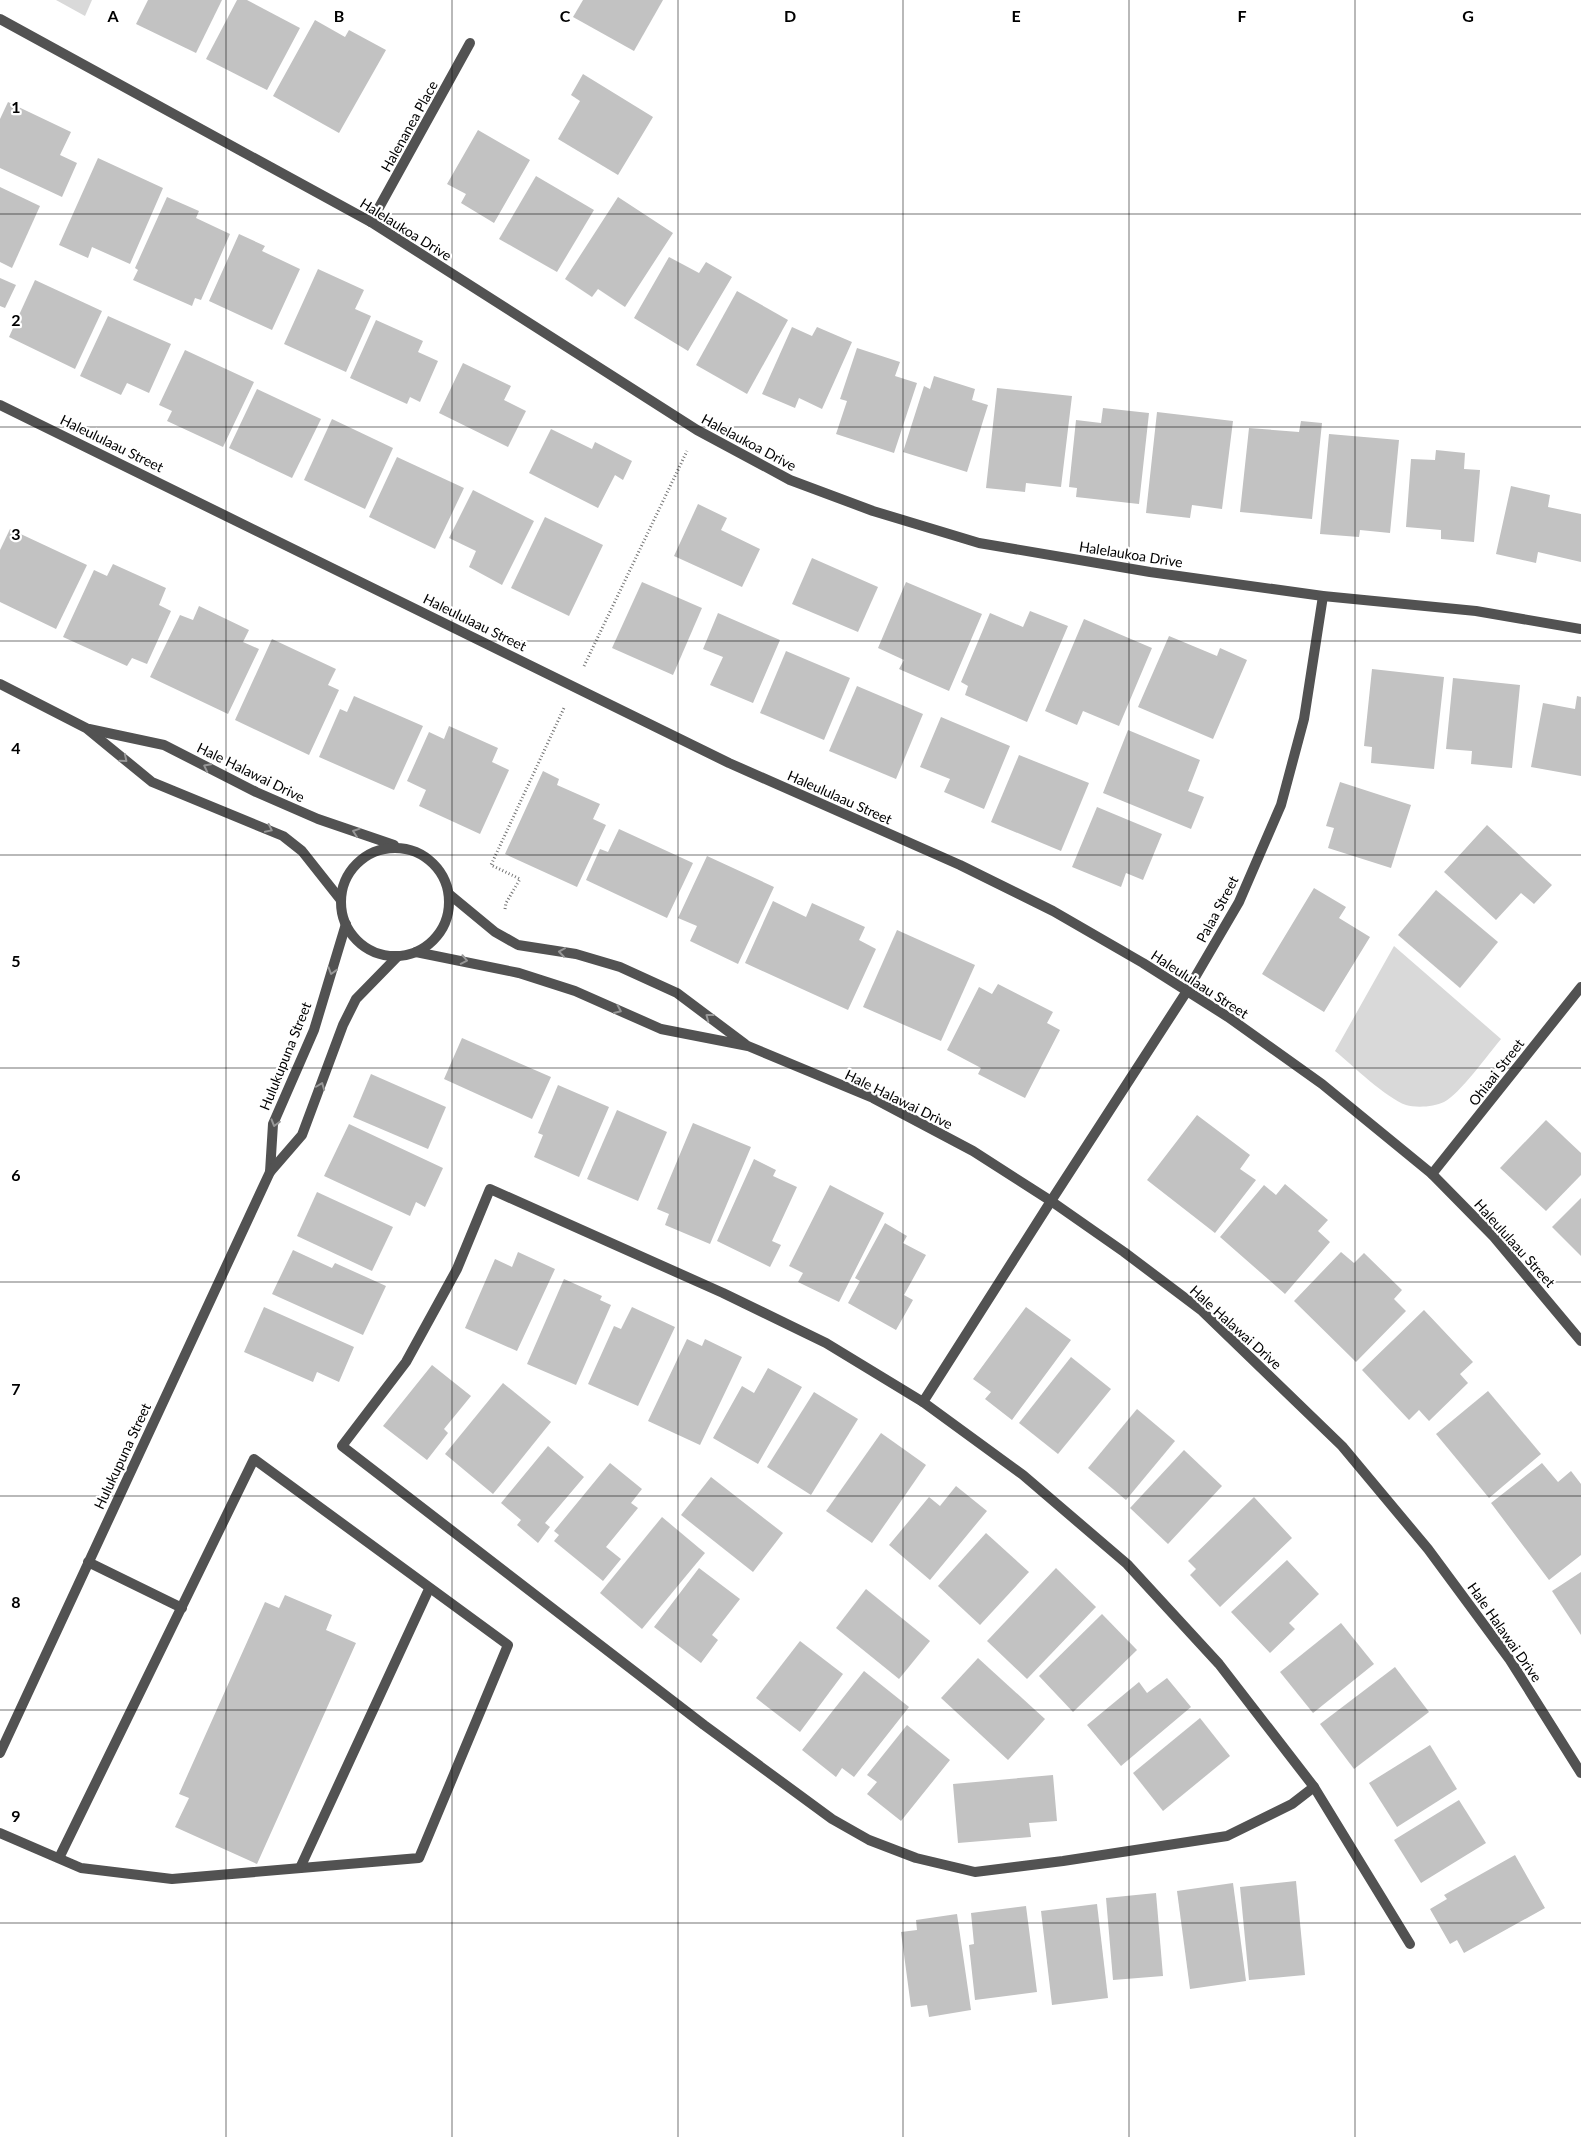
<svg xmlns="http://www.w3.org/2000/svg" width="1581" height="2137" font-family="Lato,sans-serif">
<style>
.green{fill:#d9d9d9}
.building{fill:#c2c2c2}
.lines{fill:none;stroke-linecap:round;stroke-linejoin:round}
.path{stroke:#747474;stroke-width:3;stroke-dasharray:1 2.5;stroke-linecap:butt}
.service{stroke:#525252;stroke-width:10}
.minor{stroke:#525252;stroke-width:10}
.oneway{stroke:#979797}
.grid{fill:none;stroke:#000;stroke-width:1;stroke-opacity:0.55}
.labels{text-anchor:middle;dominant-baseline:central;stroke-width:4.5;stroke-linejoin:round;paint-order:stroke}
.street-label{font-size:14px;fill:#000;stroke:#fff}
.grid-label{font-size:16px;text-anchor:middle;font-weight:bold;fill:#000;stroke:#fff;stroke-width:4.5;stroke-linejoin:round;paint-order:stroke}
</style>
<rect width="100%" height="100%" fill="#fff"/>
<g class="green">
<path d="M56 0H92L85 16Z"/>
<path d="M1394 946 1501 1039C1489 1053 1459 1095 1444 1102 1434 1107 1416 1108 1406 1105 1386 1098 1352 1065 1335 1051Z"/>
</g>
<g class="building">
<path d="M148 0H222L196 53 136 24Z"/>
<path d="M237 0H247L300 28 267 90 206 59Z"/>
<path d="M583 0H663L634 51 573 17Z"/>
<path d="M315 20 345 37 349 30 386 50 339 133 273 96Z"/>
<path d="M583 74 653 117 618 175 558 139 580 101 571 95Z"/>
<path d="M8 102 71 132 60 155 77 163 62 197 0 168V119Z"/>
<path d="M478 130 530 160 494 223 461 203 466 194 447 184Z"/>
<path d="M98 158 163 188 130 264 92 247 88 258 59 245Z"/>
<path d="M536 176 594 210 557 272 499 239Z"/>
<path d="M0 187 40 206 12 268 0 262Z"/>
<path d="M167 197 199 211 196 218 230 234 201 300 195 298 192 306 133 280 138 270 135 268Z"/>
<path d="M618 197 673 233 625 307 598 289 592 297 565 279Z"/>
<path d="M239 234 265 246 262 251 300 269 272 330 209 301Z"/>
<path d="M669 257 699 273 706 262 732 277 688 351 634 318Z"/>
<path d="M318 269 364 290 355 309 371 316 346 372 284 344Z"/>
<path d="M0 278 16 285 5 308 0 306Z"/>
<path d="M35 280 102 311 75 369 9 337Z"/>
<path d="M737 291 788 320 747 394 696 365Z"/>
<path d="M108 316 171 344 149 393 127 383 121 395 80 376Z"/>
<path d="M376 320 423 341 418 352 438 361 420 402 410 397 407 404 350 378Z"/>
<path d="M792 327 812 336 817 327 852 342 822 409 799 398 795 408 762 394Z"/>
<path d="M857 348 900 362 895 376 917 383 894 453 836 434 847 401 840 399Z"/>
<path d="M185 350 254 382 223 447 167 421 172 411 159 405Z"/>
<path d="M463 363 511 386 504 400 526 411 508 447 439 413Z"/>
<path d="M934 376 975 389 972 400 988 405 967 472 903 452 924 386 930 389Z"/>
<path d="M997 388 1072 396 1061 487 1026 483 1025 492 986 488Z"/>
<path d="M257 389 321 419 292 478 229 448Z"/>
<path d="M1103 408 1149 413 1139 504 1076 497 1077 488 1069 487 1076 420 1101 423Z"/>
<path d="M1157 412 1233 421 1222 509 1192 505 1190 518 1146 513Z"/>
<path d="M332 419 393 448 365 509 304 480Z"/>
<path d="M1301 421 1322 423 1312 519 1240 512 1249 428 1299 432Z"/>
<path d="M551 429 592 449 595 442 632 461 623 480 615 475 598 508 529 473Z"/>
<path d="M1329 434 1399 440 1390 533 1360 530 1359 537 1320 534Z"/>
<path d="M1436 450 1465 453 1464 469 1480 470 1474 542 1441 539V530L1406 527 1411 459 1435 460Z"/>
<path d="M397 457 464 488 435 549 369 517Z"/>
<path d="M1511 486 1550 495 1548 507 1581 514V562L1538 552 1536 563 1496 554Z"/>
<path d="M473 490 534 521 502 585 469 567 476 551 449 538Z"/>
<path d="M698 504 727 518 721 530 760 549 742 587 674 556Z"/>
<path d="M545 517 603 545 569 616 511 588Z"/>
<path d="M10 529 87 565 56 629 0 602V550Z"/>
<path d="M812 558 878 587 858 632 792 604Z"/>
<path d="M113 564 166 588 159 605 171 611 147 664 132 658 127 666 63 637 94 570 107 576Z"/>
<path d="M642 582 702 608 673 675 612 648Z"/>
<path d="M906 582 982 614 949 691 899 669 904 660 878 648Z"/>
<path d="M199 606 249 630 243 642 259 649 228 714 150 677 180 615 193 620Z"/>
<path d="M1030 611 1068 626 1027 722 965 695 968 686 961 682 990 613 1023 627Z"/>
<path d="M718 613 780 640 753 703 710 685 723 657 703 649Z"/>
<path d="M1084 619 1152 648 1119 726 1083 711 1077 725 1045 711Z"/>
<path d="M1169 636 1217 656 1220 648 1247 660 1213 739 1138 707Z"/>
<path d="M272 639 336 669 328 685 339 690 309 755 235 720Z"/>
<path d="M786 651 850 678 824 740 760 713Z"/>
<path d="M1372 669 1444 677 1434 769 1371 763 1372 747 1364 746Z"/>
<path d="M1453 678 1520 685 1512 768 1471 764 1472 751 1446 749Z"/>
<path d="M857 686 923 714 896 779 829 751Z"/>
<path d="M354 696 423 726 394 790 319 757 340 709 347 712Z"/>
<path d="M1577 696 1581 697V776L1531 767 1543 703 1575 709Z"/>
<path d="M941 717 1010 746 984 809 944 792 950 779 920 767Z"/>
<path d="M449 726 498 748 492 762 509 770 480 834 419 806 426 790 407 781 429 732 444 739Z"/>
<path d="M1128 730 1200 760 1188 791 1204 797 1191 829 1103 793Z"/>
<path d="M1019 755 1089 783 1061 851 991 822Z"/>
<path d="M543 771 559 779 557 785 600 804 593 819 606 825 577 887 505 854Z"/>
<path d="M1340 782 1411 805 1391 868 1328 848 1334 828 1326 826Z"/>
<path d="M1097 807 1162 834 1143 880 1126 873 1121 887 1072 867Z"/>
<path d="M1487 825 1552 885 1534 904 1521 893 1496 920 1444 872Z"/>
<path d="M619 829 693 863 667 918 586 880 600 849 608 852Z"/>
<path d="M707 856 774 887 738 964 690 941 697 926 678 918Z"/>
<path d="M1314 888 1346 907 1339 918 1370 937 1324 1012 1262 974Z"/>
<path d="M1436 890 1498 942 1460 988 1398 935Z"/>
<path d="M773 901 806 917 812 903 865 927 859 940 876 949 848 1010 745 963Z"/>
<path d="M897 930 975 965 941 1041 863 1007Z"/>
<path d="M998 984 1053 1012 1047 1023 1060 1030 1025 1098 978 1074 981 1068 947 1050 979 987 992 994Z"/>
<path d="M462 1038 551 1077 532 1119 444 1079Z"/>
<path d="M371 1074 446 1107 428 1149 353 1117Z"/>
<path d="M558 1085 609 1107 579 1177 534 1157 543 1135 538 1133Z"/>
<path d="M617 1110 667 1132 638 1201 587 1179Z"/>
<path d="M1197 1115 1250 1155 1240 1169 1256 1180 1215 1233 1147 1180Z"/>
<path d="M1546 1120 1581 1153V1175L1546 1211 1500 1168Z"/>
<path d="M693 1123 751 1147 710 1244 665 1225 669 1214 657 1209Z"/>
<path d="M349 1124 443 1168 425 1207 416 1202 410 1216 324 1176Z"/>
<path d="M754 1159 776 1170 773 1176 797 1187 772 1241 781 1245 770 1267 717 1241Z"/>
<path d="M1285 1184 1328 1220 1318 1231 1330 1242 1285 1294 1220 1237 1264 1185 1276 1195Z"/>
<path d="M830 1185 884 1213 839 1302 798 1282 803 1273 789 1266Z"/>
<path d="M317 1192 393 1227 372 1271 297 1236Z"/>
<path d="M1581 1198V1256L1552 1227Z"/>
<path d="M885 1223 907 1236 903 1243 926 1255 904 1295 913 1300 896 1330 848 1303 860 1281 855 1278Z"/>
<path d="M293 1250 332 1268 335 1263 386 1286 363 1335 272 1294Z"/>
<path d="M518 1252 555 1269 517 1351 465 1328 495 1259 512 1267Z"/>
<path d="M1341 1252 1354 1263 1364 1253 1402 1290 1394 1299 1406 1311 1356 1362 1294 1301Z"/>
<path d="M564 1279 602 1296 600 1300 611 1305 576 1385 527 1364Z"/>
<path d="M264 1307 354 1347 339 1382 317 1372 313 1382 244 1352Z"/>
<path d="M632 1307 675 1327 638 1406 588 1384 614 1326 621 1329Z"/>
<path d="M1026 1307 1071 1340 1012 1420 985 1399 991 1392 973 1379Z"/>
<path d="M1424 1310 1473 1362 1460 1374 1468 1383 1429 1421 1419 1410 1409 1420 1362 1370Z"/>
<path d="M687 1339 702 1346 705 1339 742 1357 700 1445 648 1421Z"/>
<path d="M1071 1357 1111 1389 1058 1454 1019 1423Z"/>
<path d="M432 1365 471 1396 444 1429 448 1433 427 1460 383 1426Z"/>
<path d="M768 1368 802 1387 758 1464 713 1438 742 1386 754 1393Z"/>
<path d="M503 1383 551 1422 493 1494 445 1454Z"/>
<path d="M1488 1391 1541 1454 1489 1498 1436 1434Z"/>
<path d="M814 1392 858 1419 811 1495 767 1467Z"/>
<path d="M1137 1409 1175 1441 1126 1500 1088 1468Z"/>
<path d="M881 1433 926 1465 872 1543 826 1511Z"/>
<path d="M548 1446 584 1477 545 1523 550 1527 538 1543 517 1525 521 1520 501 1503Z"/>
<path d="M1184 1450 1222 1486 1168 1544 1130 1508Z"/>
<path d="M610 1463 642 1489 631 1503 638 1508 606 1547 621 1559 603 1581 554 1541 559 1535 554 1531Z"/>
<path d="M1542 1463 1558 1482 1571 1471 1581 1484V1555L1549 1580 1491 1503Z"/>
<path d="M711 1477 783 1533 753 1572 681 1515Z"/>
<path d="M956 1486 987 1511 930 1580 889 1545 929 1497 940 1506Z"/>
<path d="M1254 1497 1292 1538 1220 1607 1190 1575 1196 1569 1188 1561Z"/>
<path d="M662 1517 705 1553 642 1629 600 1593Z"/>
<path d="M986 1533 1029 1572 980 1625 938 1586Z"/>
<path d="M1287 1560 1319 1594 1289 1623 1295 1629 1270 1653 1231 1612Z"/>
<path d="M699 1568 740 1599 712 1635 718 1640 701 1663 654 1627Z"/>
<path d="M1056 1568 1096 1607 1027 1679 987 1641Z"/>
<path d="M1581 1572V1635L1552 1591Z"/>
<path d="M866 1589 930 1641 899 1679 836 1628Z"/>
<path d="M285 1595 332 1615 326 1630 356 1643 257 1864 175 1827 189 1798 179 1794 265 1602 279 1608Z"/>
<path d="M1102 1614 1137 1650 1073 1712 1039 1676Z"/>
<path d="M1341 1623 1374 1664 1313 1713 1280 1672Z"/>
<path d="M800 1641 843 1674 800 1732 756 1698Z"/>
<path d="M978 1658 1045 1719 1008 1760 941 1698Z"/>
<path d="M1395 1667 1429 1712 1354 1769 1320 1724Z"/>
<path d="M864 1671 909 1707 854 1777 842 1768 836 1777 802 1750Z"/>
<path d="M1167 1678 1191 1707 1121 1766 1087 1725 1139 1682 1147 1693Z"/>
<path d="M1200 1718 1230 1756 1163 1811 1133 1773Z"/>
<path d="M907 1725 950 1760 901 1821 867 1794 877 1782 867 1775Z"/>
<path d="M1430 1745 1457 1789 1397 1827 1369 1783Z"/>
<path d="M1053 1775 1057 1821 1029 1823 1031 1837 958 1843 953 1784Z"/>
<path d="M1459 1800 1486 1843 1421 1883 1394 1840Z"/>
<path d="M1515 1855 1545 1908 1464 1953 1457 1940 1450 1944 1430 1909 1447 1899 1444 1895Z"/>
<path d="M1296 1881 1305 1975 1249 1980 1240 1887Z"/>
<path d="M1233 1883 1246 1981 1190 1989 1177 1891Z"/>
<path d="M1156 1893 1163 1976 1113 1980 1106 1898Z"/>
<path d="M1097 1904 1108 1998 1052 2005 1041 1911Z"/>
<path d="M1026 1906 1037 1992 975 2000 969 1945 974 1944 971 1913Z"/>
<path d="M957 1914 971 2010 929 2017 927 2005 911 2007 901 1932 917 1930 916 1920Z"/>
</g>
<g class="lines">
<g class="path">
<path d="M584 666 687 451"/>
<path d="M505 909 506 903 520 879 491 865 564 708"/>
</g>
<g class="service">
<path d="M1051 1201 923 1402 826 1343 723 1293 490 1189 457 1269 406 1362 342 1446 704 1725 832 1819 869 1840 916 1858 975 1872 1063 1861 1227 1836 1292 1804 1314 1787 1410 1944"/>
<path d="M923 1402 1023 1475 1127 1564 1219 1664 1314 1787"/>
<path d="M88 1562 182 1608"/>
<path d="M0 1833 81 1868 172 1879 419 1858 508 1645 254 1459 59 1858"/>
<path d="M300 1868 429 1589"/>
</g>
<g class="minor">
<path d="M0 19 371 222 697 430 790 480 873 511 979 543 1150 572 1323 596 1476 611 1581 629"/>
<path d="M371 222 470 43"/>
<path d="M0 405 729 763 960 865 1053 911 1143 963 1228 1017 1322 1084 1432 1174 1494 1237 1581 1341"/>
<path d="M0 684 86 728 152 782 283 836 302 851 340 899"/>
<path d="M89 729 164 745 256 792 318 819 394 845"/>
<circle cx="395" cy="902" r="54"/>
<path d="M449 894 495 932 518 945 576 954 620 967 677 993 745 1044"/>
<path d="M416 952 519 973 575 991 661 1029 748 1046 873 1098 973 1151 1051 1201 1124 1252 1201 1310 1342 1446 1428 1549 1510 1660 1581 1773"/>
<path d="M270 1172 273 1124 314 1030 346 924"/>
<path d="M1432 1174 1581 987"/>
<path d="M1051 1201 1187 991 1239 902 1281 805 1304 719 1323 596"/>
<path d="M0 1753 270 1172 302 1135 343 1025 356 999 398 956"/>
</g>
</g>
<defs><path id="oneway-chevron" d="M-2-3.5L2.5 0L-2 3.5" fill="none" stroke-width="1.6" stroke-linecap="round" stroke-linejoin="round" transform="scale(1.25)"/></defs>
<g class="oneway">
<use href="#oneway-chevron" transform="translate(124 759) rotate(39)"/>
<use href="#oneway-chevron" transform="translate(207 767) rotate(-153)"/>
<use href="#oneway-chevron" transform="translate(269 829) rotate(26)"/>
<use href="#oneway-chevron" transform="translate(356 832) rotate(-161)"/>
<use href="#oneway-chevron" transform="translate(562 952) rotate(-172)"/>
<use href="#oneway-chevron" transform="translate(464 960) rotate(11)"/>
<use href="#oneway-chevron" transform="translate(332 971) rotate(107)"/>
<use href="#oneway-chevron" transform="translate(618 1010) rotate(24)"/>
<use href="#oneway-chevron" transform="translate(709 1017) rotate(-143)"/>
<use href="#oneway-chevron" transform="translate(321 1086) rotate(-69)"/>
<use href="#oneway-chevron" transform="translate(275 1123) rotate(106)"/>
</g>
<path class="grid" d="M226 0V2137M452 0V2137M678 0V2137M903 0V2137M1129 0V2137M1355 0V2137M0 214H1581M0 427H1581M0 641H1581M0 855H1581M0 1068H1581M0 1282H1581M0 1496H1581M0 1710H1581M0 1923H1581"/>
<g class="labels">
<g class="street-label">
<text transform="translate(409 126) rotate(-61)">Halenanea Place</text>
<text transform="translate(406 229) rotate(32)">Halelaukoa Drive</text>
<text transform="translate(749 442) rotate(28)">Halelaukoa Drive</text>
<text transform="translate(112 443) rotate(26)">Haleululaau Street</text>
<text transform="translate(1131 554) rotate(9)">Halelaukoa Drive</text>
<text transform="translate(475 622) rotate(26)">Haleululaau Street</text>
<text transform="translate(251 772) rotate(26)">Hale Halawai Drive</text>
<text transform="translate(840 797) rotate(24)">Haleululaau Street</text>
<text transform="translate(1217 909) rotate(-62)">Palaa Street</text>
<text transform="translate(1200 984) rotate(33)">Haleululaau Street</text>
<text transform="translate(285 1056) rotate(-68)">Hulukupuna Street</text>
<text transform="translate(1496 1072) rotate(-52)">Ohiaai Street</text>
<text transform="translate(899 1099) rotate(26)">Hale Halawai Drive</text>
<text transform="translate(1515 1243) rotate(48)">Haleululaau Street</text>
<text transform="translate(1236 1327) rotate(42)">Hale Halawai Drive</text>
<text transform="translate(122 1456) rotate(-65)">Hulukupuna Street</text>
<text transform="translate(1505 1632) rotate(55)">Hale Halawai Drive</text>
</g>
</g>
<g class="grid-label">
<text x="113" y="22">A</text>
<text x="339" y="22">B</text>
<text x="565" y="22">C</text>
<text x="790" y="22">D</text>
<text x="1016" y="22">E</text>
<text x="1242" y="22">F</text>
<text x="1468" y="22">G</text>
<text x="16" y="113">1</text>
<text x="16" y="326">2</text>
<text x="16" y="540">3</text>
<text x="16" y="754">4</text>
<text x="16" y="967">5</text>
<text x="16" y="1181">6</text>
<text x="16" y="1395">7</text>
<text x="16" y="1608">8</text>
<text x="16" y="1822">9</text>
</g>
</svg>
